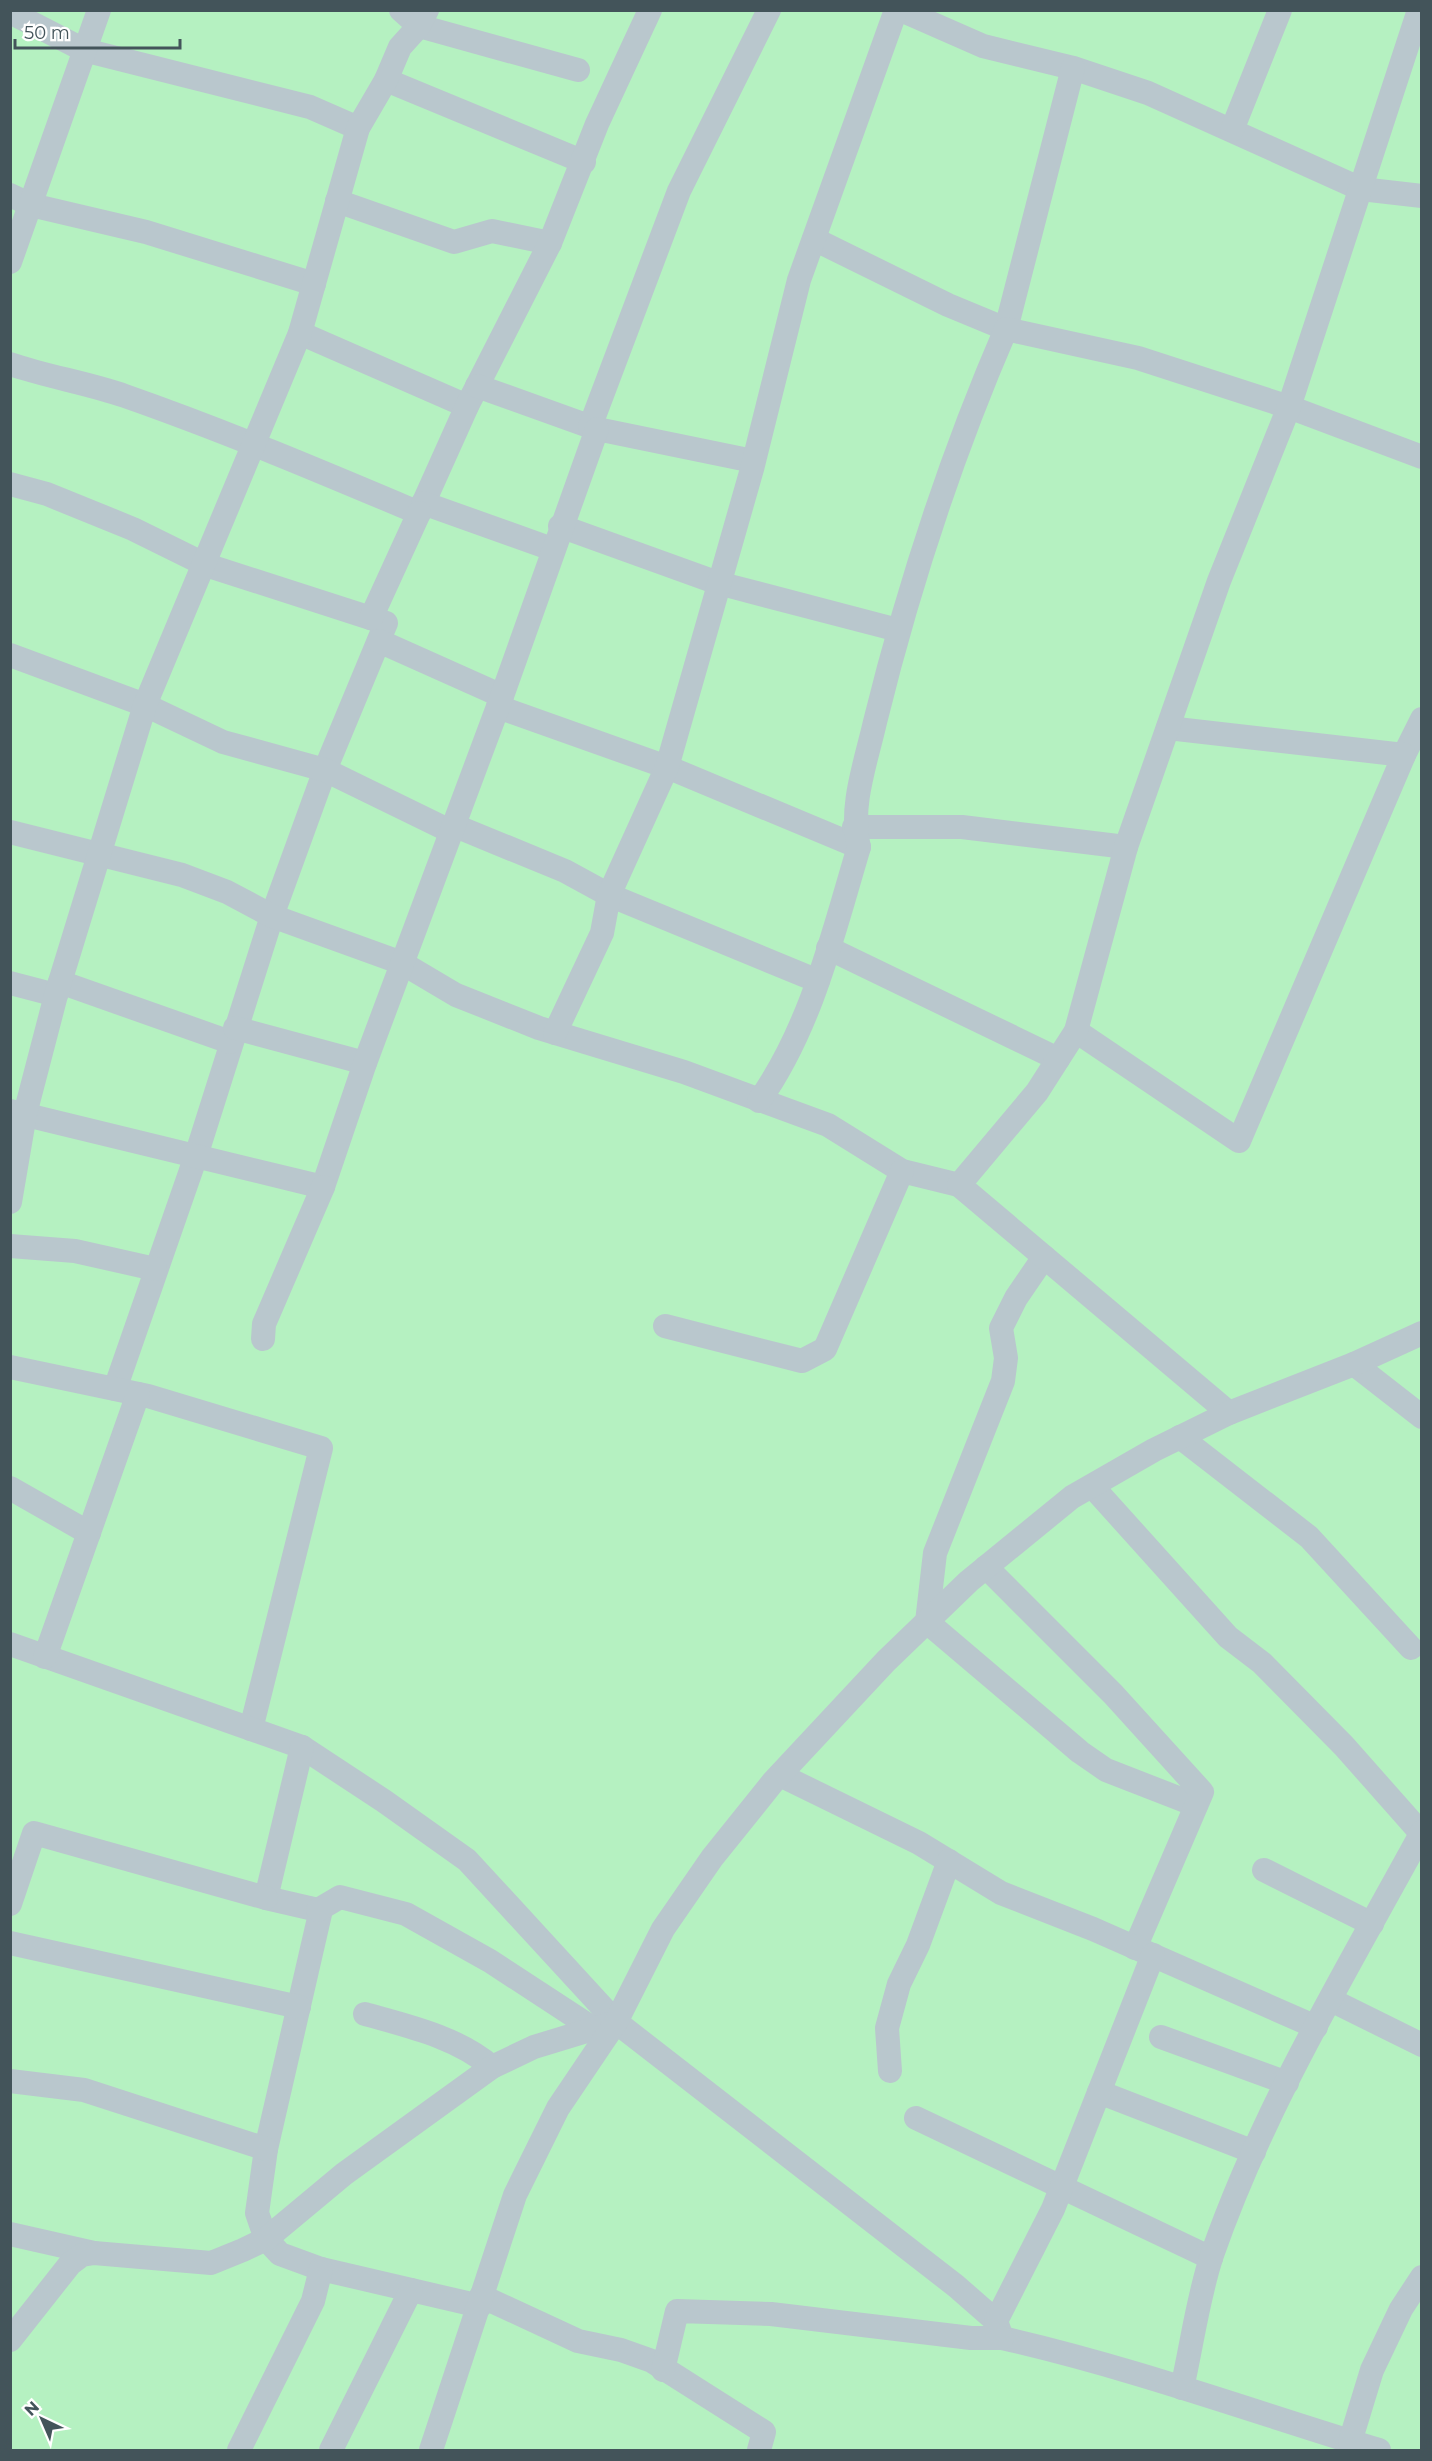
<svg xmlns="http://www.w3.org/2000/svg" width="1432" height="2461" font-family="Montserrat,sans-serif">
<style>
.green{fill:#b5f1c1}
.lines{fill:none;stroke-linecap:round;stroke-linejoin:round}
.minor{stroke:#b9c7cd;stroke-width:24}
</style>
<rect width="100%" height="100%" fill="#efebec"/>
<rect class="green" x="11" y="11" width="1410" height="2439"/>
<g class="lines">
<g class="minor">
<path d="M401 10 419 26 578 70"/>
<path d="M901 10 983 46 1073 68 1148 93 1361 189 1422 196"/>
<path d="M10 12 84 50 310 107 358 128"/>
<path d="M386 80 584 162"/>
<path d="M1232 130 1280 10"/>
<path d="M10 195 31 205 146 232 314 284"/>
<path d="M337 201 454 242 492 231 550 243"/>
<path d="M814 239 948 305 1006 329 1073 68"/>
<path d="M10 262 99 10"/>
<path d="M300 333 467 406"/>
<path d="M10 364C48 377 88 383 125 396 225 431 322 472 419 513L467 406 550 243 597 124 650 10"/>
<path d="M477 386 597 429 753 461"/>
<path d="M590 427 679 191 769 10"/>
<path d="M10 484 47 494 133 529 206 565 386 623 325 770 272 916 196 1156 115 1389"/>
<path d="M423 503 552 549"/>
<path d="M560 526 718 583 898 630"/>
<path d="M371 618 419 513"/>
<path d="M379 641 502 696"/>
<path d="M10 655 145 705 223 742 325 770 450 831"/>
<path d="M498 707 667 767 859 847"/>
<path d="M1404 755 1422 719"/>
<path d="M453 825 565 871 609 895 818 981"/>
<path d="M854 827H962L1126 847"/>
<path d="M10 832 182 875 227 892 272 916 402 963 456 995 539 1028 684 1072 828 1125 902 1171 959 1185"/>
<path d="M828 948 1058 1059"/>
<path d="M60 982 230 1042"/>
<path d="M10 983 56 995"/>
<path d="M235 1028 365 1063"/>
<path d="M1076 1031 1239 1141 1404 755 1168 728"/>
<path d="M555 1033 602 933 609 895 667 767 752 469 799 280 896 10"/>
<path d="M759 1101C812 1026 833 933 859 847 849 807 866 762 875 722 908 588 951 456 1006 329L1138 358 1289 407 1422 457"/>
<path d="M10 1111 323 1187 365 1063 502 696 597 429"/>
<path d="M10 1202 25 1114 56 995 145 705 300 333 358 128 386 80 400 47 419 26 427 10"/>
<path d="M10 1246 75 1251 155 1269"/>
<path d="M1044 1257 1016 1298 1001 1328 1006 1358 1003 1381 935 1553 927 1622 1080 1752 1106 1770 1196 1805"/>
<path d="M665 1326 802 1361 825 1349 902 1171"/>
<path d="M263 1339 264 1324 323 1187"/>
<path d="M1354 1364 1422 1417"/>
<path d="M10 1367 148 1396 321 1448 251 1729"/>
<path d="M1229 1413 959 1185 1037 1092 1076 1031 1126 847 1219 581 1289 407 1419 10"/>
<path d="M1180 1437 1309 1537 1411 1648"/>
<path d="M1092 1486 1228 1637 1262 1663 1344 1746 1421 1833"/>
<path d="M10 1488 89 1533"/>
<path d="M986 1567 1113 1694 1202 1792 1135 1948"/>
<path d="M10 1644 302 1747 384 1801 467 1860 616 2022 956 2286 996 2321 1002 2338C1130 2367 1254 2412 1379 2450"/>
<path d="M45 1657 138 1394"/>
<path d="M302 1747 266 1898 318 1910 320 1914 266 2149 257 2213 266 2239 280 2254 321 2269 480 2306"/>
<path d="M780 1775 919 1843 1001 1893 1093 1929 1316 2027"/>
<path d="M1264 1870 1372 1924"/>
<path d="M10 1904 34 1833 266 1898"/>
<path d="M318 1910 340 1897 406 1914 490 1961 594 2029"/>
<path d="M10 1943 299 2007"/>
<path d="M1331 2000 1422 2045"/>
<path d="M365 2014C408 2026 457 2037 492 2067"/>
<path d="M1161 2037 1287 2083"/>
<path d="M890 2071 887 2028 899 1984 918 1945 949 1861"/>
<path d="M10 2081 84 2090 266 2149"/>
<path d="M1099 2092 1254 2152"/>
<path d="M916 2118 1211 2258"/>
<path d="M10 2234 94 2253"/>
<path d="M481 2296 578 2341 621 2350 652 2361 764 2432 759 2450"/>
<path d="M996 2321 1053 2209 1153 1955"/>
<path d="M10 2340 70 2264 82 2255 94 2253 211 2263 243 2250 266 2239 344 2174 492 2067 534 2047 616 2022"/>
<path d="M663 2370 677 2311 771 2314 971 2338H1002"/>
<path d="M1182 2388C1192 2344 1198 2297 1212 2255 1264 2106 1347 1970 1422 1832"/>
<path d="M1350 2442 1372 2370 1401 2309 1422 2277"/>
<path d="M239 2450 313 2301 321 2269"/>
<path d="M331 2450 411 2290"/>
<path d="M431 2450 515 2195 558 2108 616 2022 663 1929 712 1858 773 1782 886 1661 969 1581 1072 1497 1154 1450 1229 1413 1354 1364 1422 1333"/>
</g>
</g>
<rect width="1432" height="2461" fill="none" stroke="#43545a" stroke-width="24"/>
<g transform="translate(42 2419) rotate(316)" stroke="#ffffff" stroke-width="4.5" paint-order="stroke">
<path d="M0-4.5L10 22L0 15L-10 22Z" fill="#43545a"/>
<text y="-9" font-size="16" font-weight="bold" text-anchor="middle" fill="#43545a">N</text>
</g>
<path d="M15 39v9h165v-9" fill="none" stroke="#43545a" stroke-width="3"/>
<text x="24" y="39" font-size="18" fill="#43545a" stroke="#ffffff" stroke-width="4.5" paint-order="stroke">50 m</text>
</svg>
